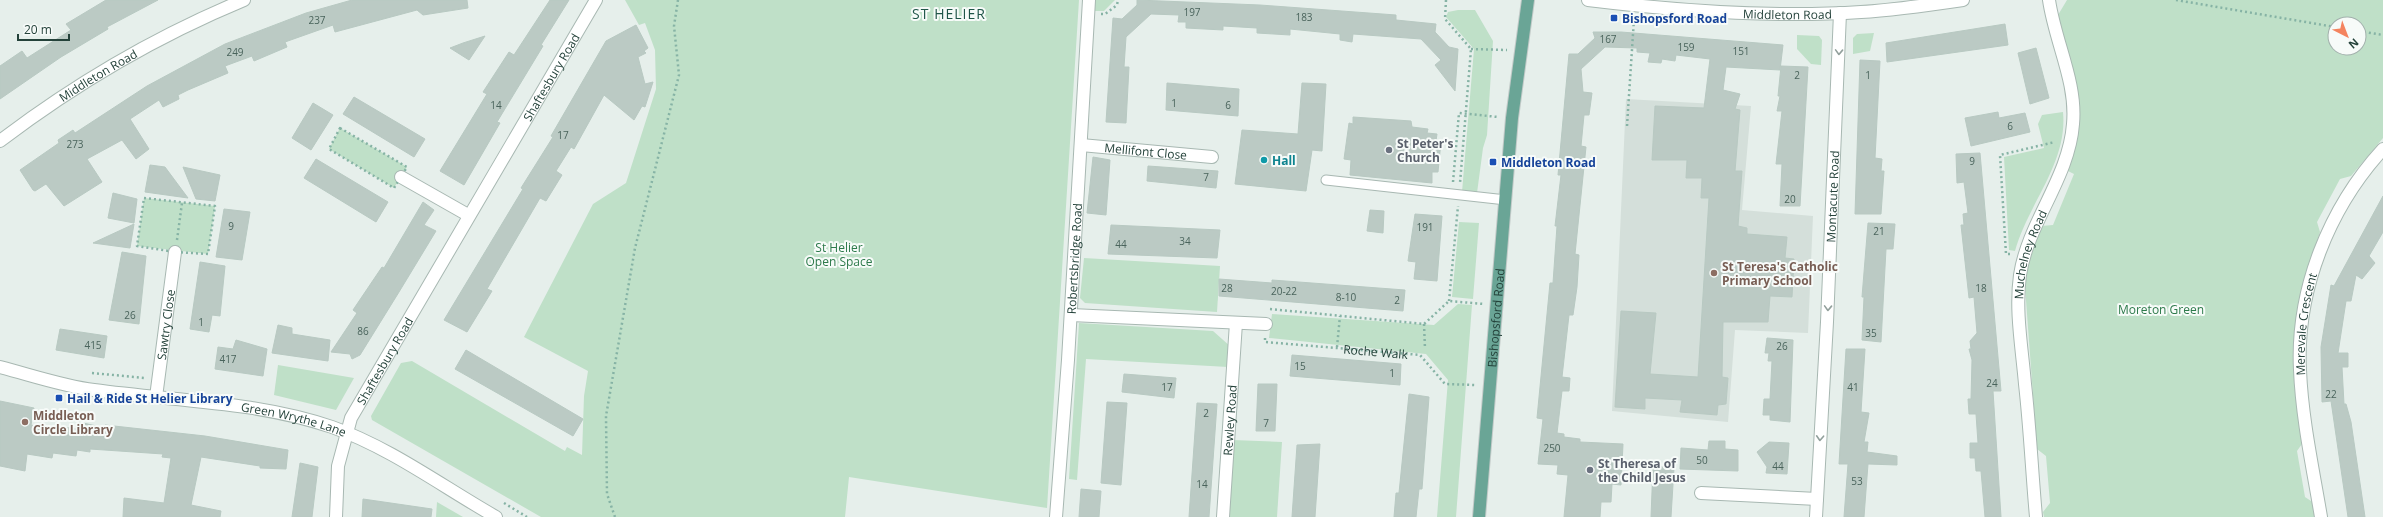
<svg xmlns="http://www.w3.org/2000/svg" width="2383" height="517" font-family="'Open Sans',sans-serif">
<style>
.built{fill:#d4dfda}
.green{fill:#bfe0c8;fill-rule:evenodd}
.building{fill:#bbcac4;stroke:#b8c9c2}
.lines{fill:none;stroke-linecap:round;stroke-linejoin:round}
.service-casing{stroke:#a8b8b2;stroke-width:11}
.minor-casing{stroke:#a8b8b2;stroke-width:14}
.tertiary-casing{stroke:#a8b8b2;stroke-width:14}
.primary-casing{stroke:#c2cac8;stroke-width:14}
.path{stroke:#86b3a5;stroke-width:2.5;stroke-dasharray:2 3;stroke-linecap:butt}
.service{stroke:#fff;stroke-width:9}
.minor{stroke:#fff;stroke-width:12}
.tertiary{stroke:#fff;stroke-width:12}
.primary{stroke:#6aa596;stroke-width:12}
.oneway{stroke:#92a09c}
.transit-dot{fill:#1a4fb4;stroke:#f7fbf9;stroke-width:1.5}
.worship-dot{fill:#6b7280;stroke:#f7fbf9;stroke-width:1.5}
.culture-dot{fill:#0f9aa8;stroke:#f7fbf9;stroke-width:1.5}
.education-dot{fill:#8d6e63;stroke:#f7fbf9;stroke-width:1.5}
.labels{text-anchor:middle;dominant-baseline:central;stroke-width:4;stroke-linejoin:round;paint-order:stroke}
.number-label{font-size:10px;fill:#4a645c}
.street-label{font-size:12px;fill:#24423a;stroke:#f7fbf9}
.transit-label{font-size:12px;font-weight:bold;fill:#164399;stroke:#f7fbf9;text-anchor:start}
.worship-label{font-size:12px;font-weight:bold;fill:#5b616d;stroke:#f7fbf9;text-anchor:start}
.culture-label{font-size:12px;font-weight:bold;fill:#0d838f;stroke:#f7fbf9;text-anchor:start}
.park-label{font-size:12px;fill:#2d7a4b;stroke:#f7fbf9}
.education-label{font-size:12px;font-weight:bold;fill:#785e54;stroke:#f7fbf9;text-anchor:start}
.quarter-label{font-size:14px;letter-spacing:1px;fill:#1f5548;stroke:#f7fbf9}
</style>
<rect width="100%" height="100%" fill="#e6efeb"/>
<path class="built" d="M1626 99 1751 106 1742 210 1813 216 1808 333 1735 330 1728 422 1612 411Z"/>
<g class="green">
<path d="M625 0H1079L1047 508 849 477 845 517H541L372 420 371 416 401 363 412 361 565 451 567 447 582 455 584 396 588 371 524 337 593 204 626 183 656 89 655 50 645 23 639 25Z"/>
<path d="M1095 0H1115L1104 11H1094Z"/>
<path d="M2067 0H2383V138L2351 176 2340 179 2317 222 2320 232 2311 259 2298 311 2304 441 2297 451 2305 497 2314 503 2316 517H2044L2043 512 2050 503 2046 456 2037 449 2025 287 2028 265 2041 226 2053 225 2074 174 2068 171C2091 109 2074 75 2058 15ZM2335 24H2359V48H2335Z"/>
<path d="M1458 10H1475L1493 41 1487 135 1483 148 1477 193 1462 192 1474 49 1446 17 1448 12Z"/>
<path d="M1874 33 1870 51 1853 54V38L1857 34Z"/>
<path d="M1797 35 1819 36 1822 40 1821 65 1811 64 1797 49Z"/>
<path d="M2063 112C2068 163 2028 204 2015 251L2009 250 2004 157 2044 148 2038 124 2042 115Z"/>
<path d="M340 128 407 167 394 188 329 149Z"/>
<path d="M144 198 215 206 208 254 137 246Z"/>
<path d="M1459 222 1479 223 1473 299 1452 297Z"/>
<path d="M1084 258 1220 266 1217 312 1085 303 1080 298Z"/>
<path d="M1458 304 1472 305 1456 517H1437L1448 380 1426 354 1269 338 1272 314 1434 325Z"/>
<path d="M1079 323 1213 331 1231 347 1228 367 1086 359 1077 480 1069 479Z"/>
<path d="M278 365 354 378 336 410 274 395Z"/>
<path d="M1233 440 1282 442 1277 517H1229Z"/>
<path d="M437 502 463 517H436Z"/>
</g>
<g class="building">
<path d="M106 0H158L107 27 108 29 61 57 0 99V66L22 51 27 58 71 30 66 24Z"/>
<path d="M352 0H467L468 8 423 15 417 10 335 32 333 25 285 42 287 47 254 61 252 56 225 66 228 73 188 90 178 95 179 99 163 107 159 100 130 119 149 149 136 159 122 140 87 159 102 182 64 206 46 184 35 191 33 190 20 170 59 143 58 140 73 130 75 133 147 86 225 44 306 13Z"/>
<path d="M550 0H569L541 45 543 46 497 122 500 123 464 185 440 171 487 94 483 92 509 52 514 55Z"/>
<path d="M1137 0 1260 5 1396 15V20L1436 24 1435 32 1449 47 1458 49 1455 91 1435 65 1441 60 1421 39 1353 34 1352 42 1340 40V34L1290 29V35L1257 33V28L1223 26V30L1186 28V22H1178L1179 15 1151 14 1126 37 1124 67H1129L1126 123 1106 122 1113 18 1122 19 1137 5Z"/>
<path d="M2005 24 2008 45 1887 62 1886 43Z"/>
<path d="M636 25 648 48 644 51 646 53 638 57 645 84 653 82 645 107 642 106 634 120 604 95 574 149 571 147 556 171 562 175 546 201 540 198 487 289 492 291 467 332 444 320 523 189 521 188 553 137 551 136 606 41Z"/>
<path d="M1593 32H1621L1783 45 1780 70 1726 67 1723 90 1740 94 1735 109 1740 110 1735 171H1742L1738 226 1747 228V234L1787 237 1785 258 1794 259 1792 297 1770 296 1768 322H1723L1722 377 1728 378 1726 404 1718 405 1717 415 1680 412 1682 400 1645 398V409L1615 407 1621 311 1656 313 1650 374 1698 377 1709 198H1701L1702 178H1686L1687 160H1652L1655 106 1704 108 1710 59 1676 55 1675 61 1662 59 1661 63 1648 62 1650 53 1637 52V48L1605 47 1581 69 1583 92 1592 93 1589 115H1584L1581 146 1586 147 1575 254 1579 255 1577 287 1573 315H1569L1562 377 1570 378 1569 391H1562L1557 433 1564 434V437L1580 439V442L1623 444 1621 485 1612 484 1611 502H1601L1600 517H1564L1568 475 1557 474 1558 465 1538 464 1543 419 1537 418 1550 283H1553L1557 226H1555L1561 175H1558L1569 54H1578L1595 38Z"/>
<path d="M485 36 469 60 450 48 463 43Z"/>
<path d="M2036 48 2049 98 2030 104 2018 53Z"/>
<path d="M1860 60 1880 61 1875 158 1882 159 1881 171H1884L1881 214H1855Z"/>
<path d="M1781 66 1808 67 1800 206H1780L1782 164H1776L1782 111H1777L1780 96H1778Z"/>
<path d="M1167 83 1239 89 1238 116 1166 110Z"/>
<path d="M1302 83 1326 84 1322 151 1312 150 1306 191 1235 184 1242 130 1298 134Z"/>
<path d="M354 97 425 139 414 157 343 114Z"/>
<path d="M313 103 333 115 311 150 292 138Z"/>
<path d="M1998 112 1999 118 2025 113 2030 132 1971 146 1965 118Z"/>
<path d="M1353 117 1411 121 1412 127 1428 129 1427 133 1437 134 1436 141H1441L1438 172H1432V183L1350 175 1351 160 1344 159 1349 123 1353 124Z"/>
<path d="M1980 153 2001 391H1993L2001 517H1985L1981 471H1976L1975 458H1970V443H1978L1976 414H1969L1968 399H1971L1972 360 1969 349H1971L1970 341 1977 333 1974 297 1969 298 1961 225H1964L1963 214 1968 213 1964 182 1957 183 1956 154Z"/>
<path d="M1093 157 1110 160 1106 215 1087 213Z"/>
<path d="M316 159 388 202 376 222 304 178Z"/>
<path d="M150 165 165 167 188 198 145 192Z"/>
<path d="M1148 166 1218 171 1216 188 1147 181Z"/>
<path d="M183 167 220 175 215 201 196 199Z"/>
<path d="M113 193 137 199 134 223 108 218Z"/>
<path d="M2383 196V232L2369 256 2375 263 2362 279 2356 275 2351 301H2346L2338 353H2348V367H2342L2344 404H2346L2351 422 2365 517H2348L2331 401 2322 402 2321 347 2331 285 2334 286Z"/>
<path d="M423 202 434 210 424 225 436 231 399 292 360 355 352 359 350 354 331 352 357 313 353 310 382 267 384 268Z"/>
<path d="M224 209 250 212 242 260 216 257Z"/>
<path d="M1370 210 1384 211 1383 233 1367 231Z"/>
<path d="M1415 214 1442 216 1437 281 1414 279 1416 262 1408 261Z"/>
<path d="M1868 223 1895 224 1893 249H1886L1881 342 1862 340 1864 297H1862Z"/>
<path d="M134 224 130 248 93 243Z"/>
<path d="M1111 225 1220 230 1217 258 1108 254Z"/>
<path d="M122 252 146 256 139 324 109 320Z"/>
<path d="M200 262 225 266 220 316 212 315 209 332 190 329Z"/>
<path d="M1219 279 1272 283V280L1405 290 1403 311 1219 296Z"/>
<path d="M278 325 292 328V334L330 340 328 361 272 353Z"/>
<path d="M60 329 107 336 104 358 56 350Z"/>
<path d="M1767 338 1793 340 1790 422 1770 420V415H1763L1764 399H1770L1772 361H1768L1769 353H1765Z"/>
<path d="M236 340 267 349 263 376 215 369 218 347 233 349Z"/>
<path d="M1846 349H1865L1861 412 1869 413 1864 442H1868L1867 452 1897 456V465L1868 464 1864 517H1844L1848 464H1839Z"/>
<path d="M466 350 583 419 573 436 455 369Z"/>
<path d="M1292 355 1401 364 1400 385 1290 376Z"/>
<path d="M1124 374 1176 378 1174 398 1122 392Z"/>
<path d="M1258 384H1277L1275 431H1256Z"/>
<path d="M1409 394 1429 397 1422 489H1419L1416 517H1394L1396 493H1399Z"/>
<path d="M0 401 34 408 31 425 56 431 57 426 77 429 79 422 105 428V425L205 436 288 450 286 469 260 468V466L201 457 191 505 221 511 220 517H123L124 498 164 503 171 458 162 457 163 454 90 449V452L77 450 76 456 53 453 52 458 27 454 25 471 0 466Z"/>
<path d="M1107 402 1127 403 1121 485 1101 483Z"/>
<path d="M1197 403 1217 404 1209 517H1189Z"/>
<path d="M1709 441H1725V449L1738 450V471L1680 469 1681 448 1708 450Z"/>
<path d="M1769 442 1789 443 1787 474 1766 473 1767 467 1757 452Z"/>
<path d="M1320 444 1315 517H1292L1297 445Z"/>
<path d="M300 463 318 467 312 517H292Z"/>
<path d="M1653 466 1674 468 1671 517H1651Z"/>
<path d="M1081 489 1101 491 1099 517H1079Z"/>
<path d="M363 499 432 509 431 517H362Z"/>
</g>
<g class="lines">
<defs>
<path id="service" d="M1326 180 1506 200"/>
<g id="minor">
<path id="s2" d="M1081 145 1212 157"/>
<path d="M401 177 468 215"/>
<path d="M1071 315 1266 324"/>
<path id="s3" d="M156 397 175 252"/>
<path d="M1701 493 1817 499"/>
<path id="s4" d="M336 517 338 466 351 418 596 0"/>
<path id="s5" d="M1056 517 1068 360 1089 0"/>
<path id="s6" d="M1223 517 1236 323"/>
<path id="s7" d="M1816 517 1827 322 1840 13"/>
<path id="s8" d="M2036 517C2032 473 2030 428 2025 384 2022 348 2015 311 2020 275 2028 222 2069 178 2073 124 2077 82 2055 42 2049 0"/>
<path id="s9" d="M2321 517C2313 469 2302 419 2300 370 2296 290 2329 208 2383 149"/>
</g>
<g id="tertiary">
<path id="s10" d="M1588 0C1678 11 1770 18 1861 12 1895 10 1929 5 1963 0"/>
<path id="s11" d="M0 141C75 84 157 36 244 0"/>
<path id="s12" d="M0 367C31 375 63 386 94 390 173 401 256 401 332 427 391 448 443 487 496 517"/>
</g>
<g id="primary">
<path id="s13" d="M1479 517 1512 118 1528 0"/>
</g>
</defs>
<use href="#service" class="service-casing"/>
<use href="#minor" class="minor-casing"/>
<use href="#tertiary" class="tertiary-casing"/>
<use href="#primary" class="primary-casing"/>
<g class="path">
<path d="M1446 0 1445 19 1471 49 1460 183"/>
<path d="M2176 0 2335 27"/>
<path d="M1101 14H1105L1117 5 1118 0"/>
<path d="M2359 31 2383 35"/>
<path d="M1471 49 1507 50"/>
<path d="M1627 126 1634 19"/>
<path d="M340 128 407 167 394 188 329 149Z"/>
<path d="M1453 182 1459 113 1498 117"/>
<path d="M144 198 215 206 208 254 175 252 137 246Z"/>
<path d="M177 240 182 203"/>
<path d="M2010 254H2006L2000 155 2055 142"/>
<path d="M1449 301 1458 206"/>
<path d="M1270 309 1424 324 1449 301 1484 304"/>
<path d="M1424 324 1425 349"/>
<path id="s1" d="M1265 338V342L1420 355 1445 384 1476 385"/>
<path d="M1337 347 1340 316"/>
<path d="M92 373 145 378"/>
<path d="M504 503 527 517"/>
<path d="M615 517 607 494 606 416 635 248 679 75 674 26 678 0"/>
</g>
<use href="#service" class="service"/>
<use href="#minor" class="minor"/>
<use href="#tertiary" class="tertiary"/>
<use href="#primary" class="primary"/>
</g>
<defs><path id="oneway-chevron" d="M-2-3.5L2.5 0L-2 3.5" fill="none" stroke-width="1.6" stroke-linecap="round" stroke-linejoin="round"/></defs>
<g class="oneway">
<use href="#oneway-chevron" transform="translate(1839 52) rotate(92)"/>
<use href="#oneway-chevron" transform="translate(1828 308) rotate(92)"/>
<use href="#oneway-chevron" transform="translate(1820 438) rotate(93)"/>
</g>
<g class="transit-dot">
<rect x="1610" y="14" width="8" height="8" rx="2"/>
<rect x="1489" y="158" width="8" height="8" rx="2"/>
<rect x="55" y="394" width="8" height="8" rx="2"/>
</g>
<g class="worship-dot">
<circle cx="1389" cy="150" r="4"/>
<circle cx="1590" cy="470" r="4"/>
</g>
<circle class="culture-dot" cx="1264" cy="160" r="4"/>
<g class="education-dot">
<circle cx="1714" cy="273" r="4"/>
<circle cx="25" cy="422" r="4"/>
</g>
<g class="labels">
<g class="number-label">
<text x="1192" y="12">197</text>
<text x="1304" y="17">183</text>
<text x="317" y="20">237</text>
<text x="1608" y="39">167</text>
<text x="1686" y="47">159</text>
<text x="1741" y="51">151</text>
<text x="235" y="52">249</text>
<text x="1797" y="75">2</text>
<text x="1868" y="75">1</text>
<text x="1174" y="103">1</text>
<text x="496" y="105">14</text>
<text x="1228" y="105">6</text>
<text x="2010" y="126">6</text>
<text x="563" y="135">17</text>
<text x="75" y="144">273</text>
<text x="1972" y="161">9</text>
<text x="1206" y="177">7</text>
<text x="1790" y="199">20</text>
<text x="231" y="226">9</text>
<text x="1425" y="227">191</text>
<text x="1879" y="231">21</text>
<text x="1185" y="241">34</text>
<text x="1121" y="244">44</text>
<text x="1227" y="288">28</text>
<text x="1981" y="288">18</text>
<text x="1284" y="291">20-22</text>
<text x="1346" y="297">8-10</text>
<text x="1397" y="300">2</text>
<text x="130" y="315">26</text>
<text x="201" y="322">1</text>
<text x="363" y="331">86</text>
<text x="1871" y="333">35</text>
<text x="93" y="345">415</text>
<text x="1782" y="346">26</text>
<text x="228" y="359">417</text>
<text x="1300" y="366">15</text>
<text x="1392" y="373">1</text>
<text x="1992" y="383">24</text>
<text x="1167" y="387">17</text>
<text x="1853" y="387">41</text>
<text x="2331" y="394">22</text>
<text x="1206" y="413">2</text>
<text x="1266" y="423">7</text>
<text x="1552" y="448">250</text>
<text x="1702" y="460">50</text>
<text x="1778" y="466">44</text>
<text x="1857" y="481">53</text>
<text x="1202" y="484">14</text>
</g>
<g class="street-label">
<text stroke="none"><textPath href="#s10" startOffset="200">Middleton Road</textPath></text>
<text stroke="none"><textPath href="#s11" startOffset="118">Middleton Road</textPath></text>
<text stroke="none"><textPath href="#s4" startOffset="496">Shaftesbury Road</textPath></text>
<text stroke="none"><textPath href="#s2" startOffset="65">Mellifont Close</textPath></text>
<text stroke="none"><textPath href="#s7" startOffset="321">Montacute Road</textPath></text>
<text stroke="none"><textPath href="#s8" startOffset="265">Muchelney Road</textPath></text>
<text stroke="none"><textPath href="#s5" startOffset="259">Robertsbridge Road</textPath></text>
<text stroke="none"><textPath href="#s13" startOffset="200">Bishopsford Road</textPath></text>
<text stroke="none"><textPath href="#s9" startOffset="195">Merevale Crescent</textPath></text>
<text stroke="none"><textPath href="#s3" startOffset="73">Sawtry Close</textPath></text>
<text stroke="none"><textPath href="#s1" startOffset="115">Roche Walk</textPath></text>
<text stroke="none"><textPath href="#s4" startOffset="167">Shaftesbury Road</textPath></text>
<text stroke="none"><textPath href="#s6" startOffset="97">Rewley Road</textPath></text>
<text stroke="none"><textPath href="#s12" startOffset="299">Green Wrythe Lane</textPath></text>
</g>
<g class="transit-label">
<text x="1622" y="18">Bishopsford Road</text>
<text x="1501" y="162">Middleton Road</text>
<text x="67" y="398">Hail &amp; Ride St Helier Library</text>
</g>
<g class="worship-label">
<text x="1397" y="143">St Peter's<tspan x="1397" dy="14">Church</tspan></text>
<text x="1598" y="463">St Theresa of<tspan x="1598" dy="14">the Child Jesus</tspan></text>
</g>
<g class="culture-label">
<text x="1272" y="160">Hall</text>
</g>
<g class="park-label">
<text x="839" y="247">St Helier<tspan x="839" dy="14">Open Space</tspan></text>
<text x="2161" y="309">Moreton Green</text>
</g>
<g class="education-label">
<text x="1722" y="266">St Teresa's Catholic<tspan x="1722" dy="14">Primary School</tspan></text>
<text x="33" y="415">Middleton<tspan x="33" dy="14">Circle Library</tspan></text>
</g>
<g class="quarter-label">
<text x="949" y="13">ST HELIER</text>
</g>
</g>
<g transform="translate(2347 36) rotate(138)"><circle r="19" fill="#f7fbf9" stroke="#a3b1ad"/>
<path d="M0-3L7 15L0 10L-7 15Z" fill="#f4845f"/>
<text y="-6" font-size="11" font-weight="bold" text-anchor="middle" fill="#24423a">N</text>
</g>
<path d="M18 34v6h51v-6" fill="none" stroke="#24423a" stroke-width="2"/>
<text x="24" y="34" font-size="12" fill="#24423a" stroke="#f7fbf9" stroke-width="3" paint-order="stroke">20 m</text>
</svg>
